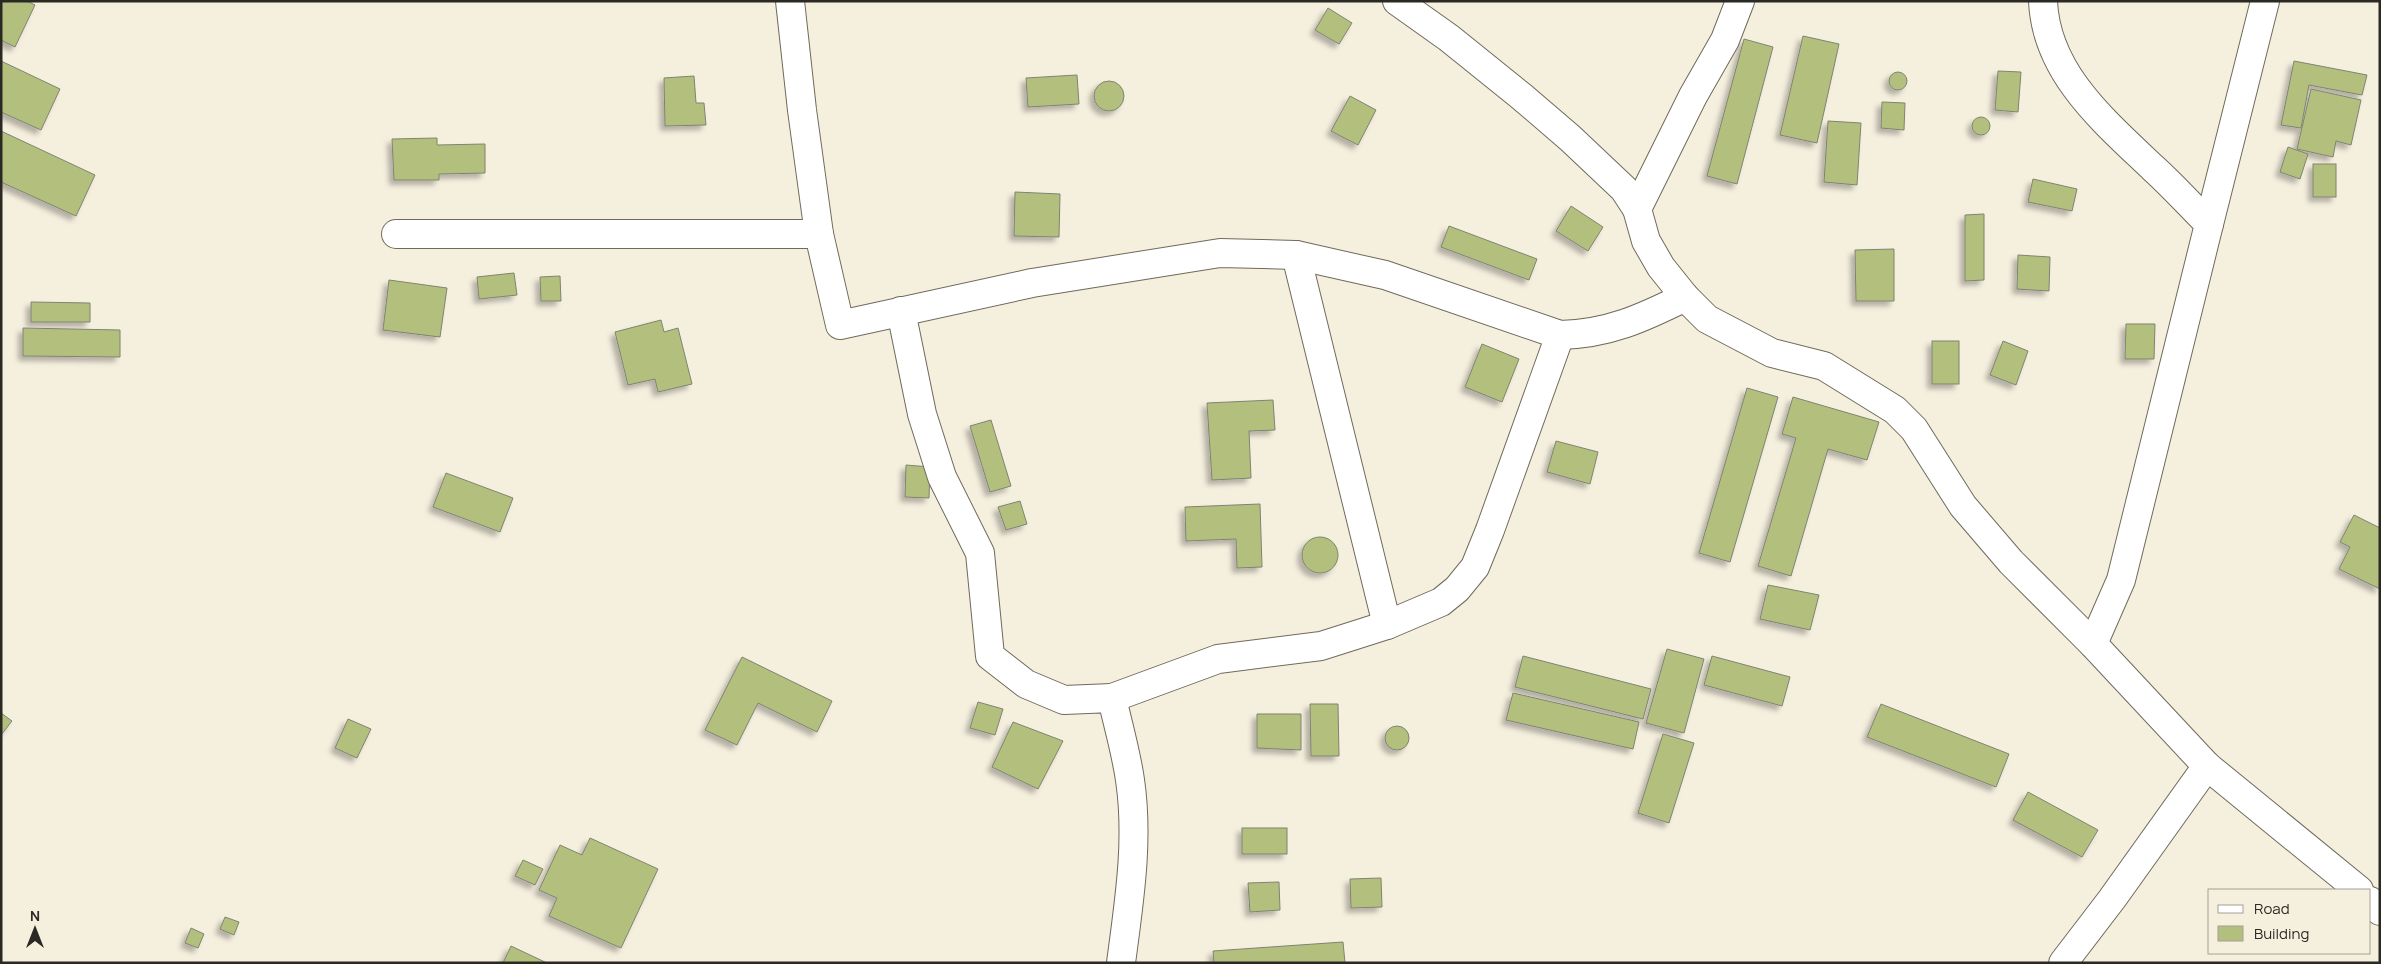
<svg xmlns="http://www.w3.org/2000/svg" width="2381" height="964" font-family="Manrope,sans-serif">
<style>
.building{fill:#b3c07d;stroke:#7f8373;filter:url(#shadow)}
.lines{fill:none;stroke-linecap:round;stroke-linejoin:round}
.minor-casing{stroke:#706a5c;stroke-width:30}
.minor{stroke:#fff;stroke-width:28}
</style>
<defs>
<filter id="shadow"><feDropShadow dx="-4.5" dy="4.5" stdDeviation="2.5" flood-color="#0004"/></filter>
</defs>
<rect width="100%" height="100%" fill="#f5efde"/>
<g class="building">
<path d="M1 1H27L35 5 15 47 1 40Z"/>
<path d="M1328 8 1352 23 1339 44 1315 30Z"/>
<path d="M1803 36 1839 44 1817 143 1780 135Z"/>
<path d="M1744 39 1773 47 1737 184 1707 176Z"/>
<path d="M1 61 60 89 41 130 1 112Z"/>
<path d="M2294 61 2367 75 2362 95 2309 85 2301 128 2281 125Z"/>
<path d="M1998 71 2021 72 2018 112 1995 110Z"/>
<circle cx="1898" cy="81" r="9"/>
<path d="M1077 75 1079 104 1028 107 1026 78Z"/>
<path d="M694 76 696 103H704L706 125 665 126 664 78Z"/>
<circle cx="1109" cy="96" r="15"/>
<path d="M2311 89 2361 100 2351 145 2336 141 2333 157 2297 149Z"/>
<path d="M1350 96 1376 110 1358 145 1331 131Z"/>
<path d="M1882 102 1905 103 1904 130 1881 128Z"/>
<circle cx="1981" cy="126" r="9"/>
<path d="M1828 121 1861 123 1857 185 1824 182Z"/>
<path d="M1 131 95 175 76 216 1 182Z"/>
<path d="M437 138V145L485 144V173L439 174V180H394L392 139Z"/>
<path d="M2288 147 2308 154 2300 179 2280 172Z"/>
<rect x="2313" y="164" width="23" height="33"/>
<path d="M2033 179 2077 189 2072 211 2028 202Z"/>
<path d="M1015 192 1060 194 1059 237 1014 236Z"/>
<path d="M1571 206 1603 227 1588 251 1556 231Z"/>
<path d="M1984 214V280L1965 281V215Z"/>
<path d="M1449 226 1537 259 1529 280 1441 247Z"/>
<path d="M1894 249V301H1856L1855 250Z"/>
<path d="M2018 255 2050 257 2049 291 2017 289Z"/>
<path d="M514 273 517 295 479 299 477 277Z"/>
<path d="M560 276 561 301H541L540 277Z"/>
<path d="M389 280 447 288 440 337 383 330Z"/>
<path d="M31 302 90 303V322H31Z"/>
<path d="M661 320 664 332 678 328 692 384 658 392 655 379 628 385 615 332Z"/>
<path d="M2126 324H2155L2154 359H2125Z"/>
<path d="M23 328 120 330V357L23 356Z"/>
<rect x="1932" y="341" width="27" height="43"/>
<path d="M2003 341 2028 351 2016 385 1990 375Z"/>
<path d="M1482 344 1519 359 1502 402 1465 387Z"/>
<path d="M1747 388 1778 397 1730 562 1699 553Z"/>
<path d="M1793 397 1879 422 1867 460 1828 449 1791 576 1758 566 1796 438 1782 434Z"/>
<path d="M1273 400 1275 430 1249 431 1251 478 1212 480 1207 403Z"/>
<path d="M991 420 1011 486 990 492 970 426Z"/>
<path d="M1556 441 1598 452 1590 484 1547 472Z"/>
<path d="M906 465 930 467 929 498 905 497Z"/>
<path d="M446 473 513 498 500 532 433 507Z"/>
<path d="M1020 501 1027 524 1006 530 998 507Z"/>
<path d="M1260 504 1262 567 1237 568 1236 539 1186 541 1185 507Z"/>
<path d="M2354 515 2380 528V589L2339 569 2350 547 2340 542Z"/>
<circle cx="1320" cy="555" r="18"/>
<path d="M1768 585 1819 595 1810 630 1760 619Z"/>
<path d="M1667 649 1704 659 1684 733 1646 723Z"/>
<path d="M1523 656 1651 689 1643 719 1515 687Z"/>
<path d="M1712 656 1790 677 1782 706 1704 685Z"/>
<path d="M742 657 832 701 817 732 758 703 737 745 705 730Z"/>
<path d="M1513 693 1639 722 1633 749 1506 720Z"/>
<path d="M978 702 1003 709 995 735 970 728Z"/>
<path d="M1310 704H1338L1339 756H1311Z"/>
<path d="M1881 704 2009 754 1996 787 1867 737Z"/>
<path d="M1 713 12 721 1 735Z"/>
<path d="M1257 714H1301V750L1257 748Z"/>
<path d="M348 719 371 729 357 758 335 748Z"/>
<path d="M1013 722 1063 741 1038 789 992 767Z"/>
<circle cx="1397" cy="738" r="12"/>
<path d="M1663 734 1694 743 1669 823 1638 813Z"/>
<path d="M2028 792 2098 830 2082 857 2013 820Z"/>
<rect x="1242" y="828" width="45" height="26"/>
<path d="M590 838 658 869 621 948 549 916 557 898 539 890 560 845 582 855Z"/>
<path d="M523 860 543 869 535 885 515 876Z"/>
<path d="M1381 878 1382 907 1351 908 1350 879Z"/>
<path d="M1279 882 1280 910 1250 912 1248 883Z"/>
<path d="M225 917 239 922 234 935 220 929Z"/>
<path d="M191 928 204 934 198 948 185 943Z"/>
<path d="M1343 942 1345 963H1214L1213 951Z"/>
<path d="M511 946 547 963H503Z"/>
</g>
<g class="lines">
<defs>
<g id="minor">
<path d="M790 1 802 110 819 234 840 325 1032 283 1220 253 1296 255 1385 275 1560 335C1608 334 1643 318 1685 297"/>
<path d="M1397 1 1449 38 1521 96 1570 138 1624 189 1637 209 1646 241 1661 267 1685 297 1707 319 1772 353 1824 366 1895 410 1914 429 1963 506 2011 562 2093 644 2207 766 2359 890"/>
<path d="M2043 1C2046 73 2104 121 2152 167 2172 185 2190 205 2209 224L2121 580 2093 644"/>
<path d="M1637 209 1693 96 1725 40 1740 1"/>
<path d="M2209 224 2265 1"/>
<path d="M396 234H819"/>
<path d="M1296 255 1387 625"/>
<path d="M901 311 922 414 942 477 980 553 990 656 1026 684 1064 700 1112 698C1118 725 1126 752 1130 780 1139 841 1129 902 1121 963"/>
<path d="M1112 698 1218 659 1321 646 1387 625 1441 602 1457 589 1475 567 1490 530 1560 335"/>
<path d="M2370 901 2380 911"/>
<path d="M2063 963 2112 899 2207 766"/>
</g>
</defs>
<use href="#minor" class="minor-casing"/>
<use href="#minor" class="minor"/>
</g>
<rect width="2381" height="964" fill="none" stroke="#2b2923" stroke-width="5"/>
<rect x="2208" y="889" width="162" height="65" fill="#f5efde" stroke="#a4a093"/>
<rect x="2218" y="905" width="25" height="8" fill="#ffffff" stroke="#a4a093"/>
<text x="2254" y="914" font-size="15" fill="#2b2923">Road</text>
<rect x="2218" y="926" width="25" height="15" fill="#b3c07d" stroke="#a4a093"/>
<text x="2254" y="939" font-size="15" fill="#2b2923">Building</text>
<g transform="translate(35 929)" stroke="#f5efde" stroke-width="4" paint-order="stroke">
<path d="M0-4L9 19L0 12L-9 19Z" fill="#2b2923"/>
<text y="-8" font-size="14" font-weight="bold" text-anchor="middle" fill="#2b2923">N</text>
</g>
</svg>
